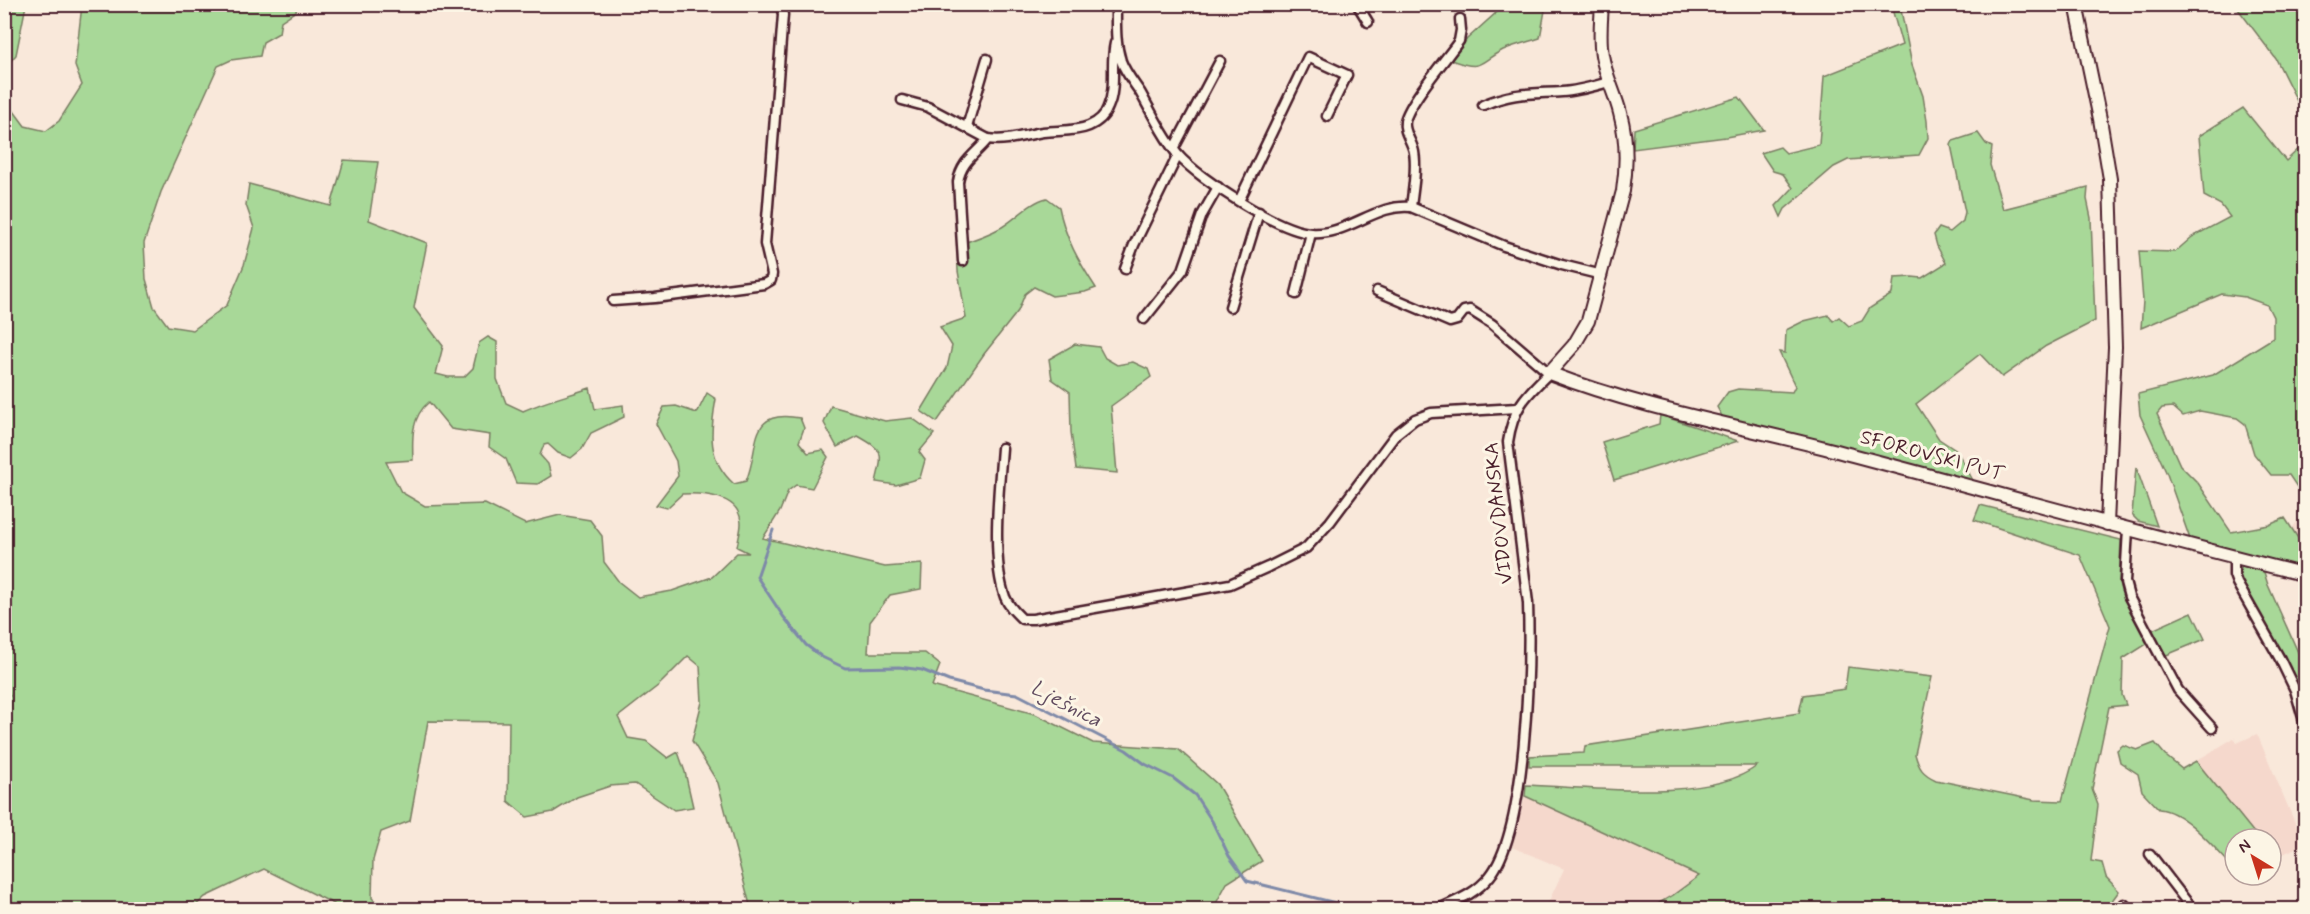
<svg xmlns="http://www.w3.org/2000/svg" width="2310" height="914" font-family="Mynerve,sans-serif">
<style>
.built{fill:#f5d8cc}
.green{fill:#a8d898;stroke:#797c62;stroke-width:1.5}
.lines{fill:none;stroke-linecap:round;stroke-linejoin:round}
.stream{stroke:#7e89a8;stroke-width:3}
.street-casing{stroke:#4a1f2b;stroke-width:13}
.secondary-casing{stroke:#4a1f2b;stroke-width:16}
.street{stroke:#fcf5e5;stroke-width:8}
.secondary{stroke:#fcf5e5;stroke-width:12}
.labels{text-anchor:middle;dominant-baseline:central;stroke-width:6;stroke-linejoin:round;paint-order:stroke}
.street-label{font-size:20px;fill:#4a1f2b;stroke:#fcf5e5}
.water-label{font-size:21px;font-style:italic;fill:#604b5f;stroke:#fcf5e5}
</style>
<rect width="100%" height="100%" fill="#f9e8da"/>
<filter id="ink" filterUnits="userSpaceOnUse"><feTurbulence type="fractalNoise" baseFrequency=".0167" numOctaves="2"/><feDisplacementMap in="SourceGraphic" scale="12" xChannelSelector="R" yChannelSelector="G"/><feConvolveMatrix kernelMatrix="1 2 1 2 8 2 1 2 1" color-interpolation-filters="sRGB"/></filter>
<g filter="url(#ink)">
<g class="built">
<path d="M2305 513V549L2292 528Z"/>
<path d="M2257 734 2304 844 2275 858 2271 853V839H2259L2196 761 2234 738 2237 743Z"/>
<path d="M1525 796 1699 876 1673 895 1649 909H1561L1548 903 1564 869 1512 847Z"/>
</g>
<g class="green">
<path d="M5 4 26 5 16 55 5 67Z"/>
<path d="M207 4 211 10 234 5H298L296 11 281 21 279 33 263 42 260 56 231 60 218 66 161 192 144 243 146 279 154 307 168 326 193 330 227 305 244 265 254 228 246 205 249 184 331 206 344 160 378 162 369 220 427 243 414 308 443 346 436 374 448 377H464L473 368 479 343 488 337 497 342V379L506 403 523 411C545 401 567 396 590 388L595 409 623 405 624 417 591 433 582 449 571 458 558 453 548 444 544 445 540 455 548 464 551 476 538 484 516 483 506 459 489 447 490 435 451 429 429 402C411 417 412 438 413 460L386 462 401 492 425 506 485 504 525 524 560 515 590 520 602 536 604 562 619 582 638 597 672 591 712 577 737 553H749L737 547C738 540 741 531 741 523 740 495 703 493 682 494L667 508 656 505 678 476 676 461 656 424 664 407 676 406 697 413 707 393 716 399C710 432 707 460 734 484L746 481C761 446 746 408 800 418L804 428 799 442 808 453 823 450 828 457 812 488 796 485 788 491 780 511 763 538 885 567 922 564 921 589 890 595 870 622 868 653H925L940 665 932 686 1035 714 1093 743 1178 749 1217 784 1262 861 1227 883 1213 909H751L718 783 692 741 702 702 700 666 688 656 659 685 618 717 628 738 646 741 668 758 678 752 685 772 693 807 674 810 635 784 610 786 577 797 553 812 527 817 508 801 509 722 428 721 410 821 381 832 373 860 372 898 383 909H334V904L264 869 205 897 192 909H5L4 700 10 696 4 678 5 99 25 126 46 131 59 121 82 85 75 66 82 5Z"/>
<path d="M1499 5H1546L1540 38C1528 42 1515 45 1503 50 1477 63 1484 72 1451 60L1467 39 1498 11Z"/>
<path d="M1891 5H1900L1912 65 1923 96 1927 121 1928 138 1919 155 1848 160 1834 167 1785 209 1781 217 1776 206 1793 188 1783 174 1773 171 1761 153 1780 147 1786 153 1819 145 1824 76 1902 45Z"/>
<path d="M2235 5H2305V117L2276 59Z"/>
<path d="M1739 97 1764 130 1726 137 1633 149 1634 129Z"/>
<path d="M2243 108 2286 161 2305 143V499L2289 475H2271L2254 454 2245 424 2237 418 2200 411 2183 416 2173 407 2162 408 2157 414 2180 465 2198 483 2231 532 2269 525 2285 518 2305 549V568L2190 539 2167 474 2140 415 2138 394 2213 375 2273 338V317L2267 305 2245 297 2222 294 2141 328 2143 301 2139 251 2175 252 2192 237 2230 217 2221 205 2204 196 2199 136Z"/>
<path d="M1978 133 1986 144 1992 147 1990 165 2003 209 2088 187 2087 199 2091 218 2095 321 2046 346 2002 377 1980 354 1916 404 1939 439 1957 451 1975 484 1723 418 1717 407 1728 392 1738 389 1792 392 1795 386 1779 352 1785 353 1786 330 1804 321 1828 315 1833 321 1839 317 1849 326 1862 321 1870 308 1892 294 1894 278 1912 277 1922 278 1946 263 1937 246 1934 235 1939 228 1950 232 1963 221 1965 212 1951 145 1953 141Z"/>
<path d="M1047 198 1059 207C1065 238 1079 262 1096 288L1085 292 1052 296 1034 287 1025 294 1018 311 984 354 937 422 921 411 947 368 952 346 940 327 966 318 958 271 957 245C973 240 988 235 1002 227 1017 218 1030 202 1047 198Z"/>
<path d="M1075 344 1099 347 1105 358 1117 365 1133 362 1148 369 1151 377 1111 406 1117 473 1076 469 1071 432 1070 392 1052 379 1049 359Z"/>
<path d="M831 406 885 421 912 418 934 434 919 452 925 460 920 478 896 485 876 482C883 453 885 451 858 436L837 447 824 423Z"/>
<path d="M1660 415 1738 441 1614 480 1602 442 1659 424Z"/>
<path d="M2136 467 2157 526 2138 521 2132 515Z"/>
<path d="M1980 505 2121 540 2119 582 2121 591 2150 642 2123 659 2122 695 2126 705 2109 707 2092 789 2098 805 2091 861 2102 863 2106 877 2119 891 2111 902 2115 909H1649L1673 895 1699 876 1525 796 1526 785C1586 787 1709 803 1757 766H1529V756L1584 753 1585 746 1799 713 1803 695 1845 689 1848 667 1932 677 1915 754C1919 769 1923 774 1936 780L2034 800 2062 801 2110 626 2080 555 1974 520Z"/>
<path d="M2242 566 2264 572 2268 585 2305 668V689L2301 691 2238 577Z"/>
<path d="M2192 612 2205 639 2164 656 2152 630Z"/>
<path d="M2155 743 2167 757 2182 769 2196 761 2259 839H2235V865L2233 867C2215 849 2185 811 2159 809L2142 791 2138 774 2120 762 2117 750 2123 745 2137 750Z"/>
</g>
<g class="lines">
<path class="stream" d="M773 530 757 577 783 616 806 645 822 657 845 668 899 667 922 670 949 681 984 690 1017 694 1126 750 1145 764 1173 778 1195 795 1212 821 1229 856 1247 881 1344 905 1352 910"/>
<defs>
<g id="street">
<path d="M1102 4 1116 7V4"/>
<path d="M1357 4 1368 22"/>
<path d="M1116 7C1116 25 1115 43 1121 61 1125 72 1134 83 1140 92 1152 113 1163 137 1178 155 1199 179 1279 231 1311 233 1347 236 1376 203 1411 207L1504 246 1562 265 1602 275"/>
<path d="M902 100 928 107 988 139"/>
<path d="M1483 105C1513 92 1530 94 1562 92 1578 91 1594 86 1609 82"/>
<path d="M967 127 987 59"/>
<path d="M1174 148 1220 61"/>
<path d="M1239 201 1308 57 1347 75 1327 116"/>
<path d="M1411 207C1413 189 1417 169 1414 152 1412 141 1403 132 1405 121 1410 101 1446 59 1459 41L1461 30 1460 19"/>
<path d="M963 261 958 182C961 161 976 154 988 139 1007 142 1024 135 1043 132 1058 130 1075 132 1089 126 1098 122 1105 116 1108 107 1117 87 1110 64 1115 43"/>
<path d="M1125 269 1134 245 1178 155"/>
<path d="M1377 291 1450 322 1457 320 1464 311 1470 310 1492 324 1549 373C1525 396 1513 408 1508 442L1528 603C1530 665 1527 830 1490 876 1476 894 1456 901 1436 910"/>
<path d="M1296 294 1311 233"/>
<path d="M613 301 655 298 764 284 771 280 772 274 765 244 783 15 781 4"/>
<path d="M1230 307 1259 212"/>
<path d="M1144 319 1183 270 1202 215 1218 187"/>
<path d="M1002 448C999 489 991 559 1005 597 1009 607 1015 612 1022 619H1033L1230 584 1268 567 1306 548 1330 522 1396 434 1415 419 1431 413 1517 408"/>
<path d="M2128 529 2125 582 2129 597 2178 690 2212 728"/>
<path d="M2234 558V575L2237 583 2280 659 2295 690 2306 728"/>
<path d="M2150 854 2193 910"/>
<path d="M2124 904 2130 910"/>
</g>
<g id="secondary">
<path d="M1602 4C1601 22 1599 38 1602 55 1605 75 1615 93 1620 113 1627 139 1627 165 1623 191L1588 321 1574 345 1549 373C1642 409 1741 426 1837 451 1993 492 2149 536 2306 575"/>
<path d="M2076 4 2100 119 2110 179 2115 347 2107 524"/>
</g>
</defs>
<use href="#street" class="street-casing"/>
<use href="#secondary" class="secondary-casing"/>
<use href="#street" class="street"/>
<use href="#secondary" class="secondary"/>
</g>
</g>
<g class="labels">
<g class="street-label">
<text transform="translate(1932 456) rotate(15)">SFOROVSKI PUT</text>
<text transform="translate(1499 513) rotate(-96)">VIDOVDANSKA</text>
</g>
<g class="water-label">
<text transform="translate(1066 704) rotate(28)">Lješnica</text>
</g>
</g>
<rect width="2310" height="914" fill="none" stroke="#fcf5e5" stroke-width="24"/>
<rect x="12" y="12" width="2286" height="890" fill="none" stroke="#4a1f2b" stroke-width="2" filter="url(#ink)"/>
<g transform="translate(2253 857) rotate(322)"><circle r="28" fill="#fcf5e5" stroke="#b59f9b" stroke-width="1.5"/>
<path d="M0-4.5L10 22L0 15L-10 22Z" fill="#c8321e"/>
<text y="-9" font-size="16" font-weight="bold" text-anchor="middle" fill="#4a1f2b">N</text>
</g>
</svg>
